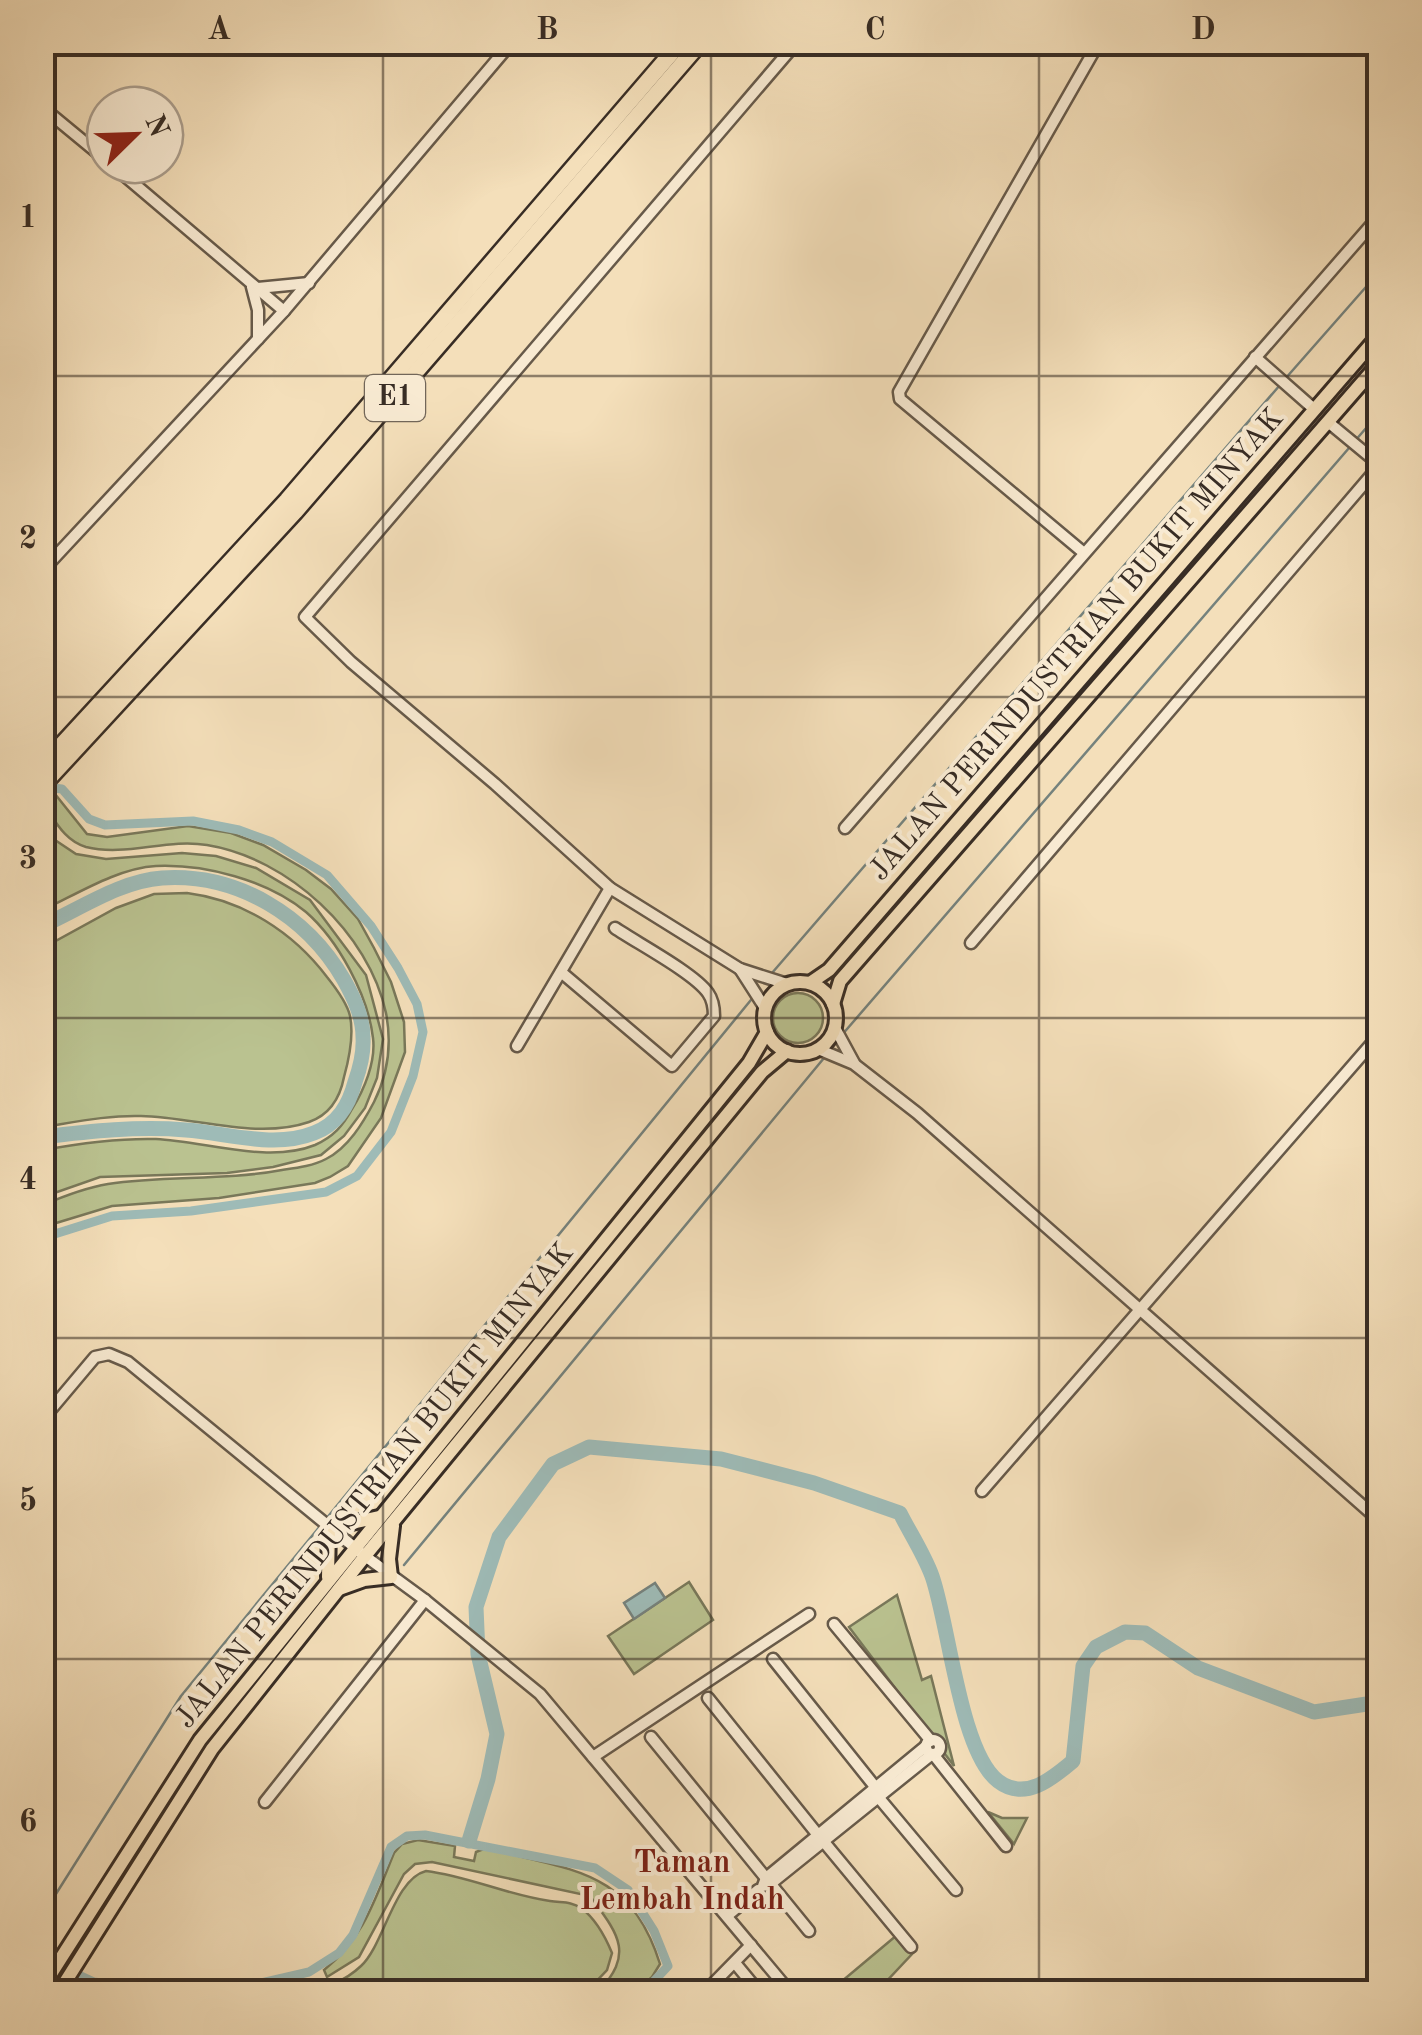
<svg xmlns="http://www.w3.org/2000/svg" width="1422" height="2035" font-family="'Old Standard TT',serif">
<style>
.green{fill:#bac290;stroke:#79785a;stroke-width:2.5}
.water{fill:#9ebbb7;stroke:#75827d;stroke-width:2.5}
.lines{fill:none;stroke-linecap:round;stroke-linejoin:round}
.stream{stroke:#75827d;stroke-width:2.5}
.canal{stroke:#9ebbb7;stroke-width:9}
.river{stroke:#9ebbb7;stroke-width:15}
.minor-casing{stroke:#675a4a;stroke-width:15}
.major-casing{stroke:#382d25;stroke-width:18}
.highway-casing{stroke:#382d25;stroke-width:20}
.minor{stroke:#f8ead2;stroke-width:10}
.major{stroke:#f4dfba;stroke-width:12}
.highway{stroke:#f4dfba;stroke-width:15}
.grid{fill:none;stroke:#382d25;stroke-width:2.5;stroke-opacity:0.55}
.labels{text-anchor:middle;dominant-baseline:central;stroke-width:8;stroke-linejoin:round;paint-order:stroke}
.shield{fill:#f8ead2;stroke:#726659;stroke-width:2.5}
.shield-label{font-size:28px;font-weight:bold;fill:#382d25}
.street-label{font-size:30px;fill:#382d25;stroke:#f8ead2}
.neighbourhood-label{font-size:32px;font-weight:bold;fill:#7a1f14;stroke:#f8ead2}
.neatline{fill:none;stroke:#382d25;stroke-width:4}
.grid-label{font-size:32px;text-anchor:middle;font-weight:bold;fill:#382d25}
</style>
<rect width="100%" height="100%" fill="#f4dfba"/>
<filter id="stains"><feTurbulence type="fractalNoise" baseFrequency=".002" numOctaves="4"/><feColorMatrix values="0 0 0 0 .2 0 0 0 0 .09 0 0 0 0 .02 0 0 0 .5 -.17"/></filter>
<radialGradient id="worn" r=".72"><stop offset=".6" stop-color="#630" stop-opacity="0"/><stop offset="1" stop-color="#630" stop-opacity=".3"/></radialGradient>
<g class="green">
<path d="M55 794 87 834 107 837 188 826 231 833 263 845 306 870 331 889 358 919 374 948 391 982 404 1022 405 1052 381 1118 348 1166 330 1177 315 1183 219 1198 112 1206 43 1227V1205C64 1196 84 1188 108 1184 165 1175 224 1181 282 1170 296 1168 313 1166 326 1159 348 1148 363 1123 374 1102 388 1074 392 1044 386 1013 369 933 288 858 207 845 167 838 126 857 86 847 65 841 56 822 44 805Z"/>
<path d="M43 819 49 836 76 854 106 859 182 853 216 856 256 868 310 900 366 975 383 1039 377 1078 365 1108 344 1136 321 1155 273 1167 227 1173 100 1177 43 1197V1150C81 1143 117 1138 156 1139 204 1141 268 1164 315 1145 333 1137 343 1126 352 1109 364 1090 376 1062 373 1038 368 995 338 940 306 912 267 880 205 864 156 866 118 868 77 894 43 910Z"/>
<path d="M187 893C243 900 293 932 327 977 335 987 347 1003 350 1016 354 1035 349 1059 344 1077 340 1098 329 1115 309 1122 257 1140 195 1117 141 1116 109 1115 75 1122 43 1127V948L116 908 154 894Z"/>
<circle cx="798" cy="1018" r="25"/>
<path d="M689 1582 713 1620 634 1674 608 1636Z"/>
<path d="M897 1595 922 1680 931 1676 954 1766 849 1627Z"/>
<path d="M988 1812 1002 1818H1027L1014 1844Z"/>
<path d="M418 1840 455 1846 454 1857 474 1861 476 1852 486 1848C571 1871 630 1868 660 1964L652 1977 635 1992H598C635 1953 618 1934 590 1896L432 1862 415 1864 404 1874 359 1957 327 1977 324 1970C364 1938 375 1899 394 1853L402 1844Z"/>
<path d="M426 1871C468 1876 507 1895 550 1901 561 1903 571 1901 581 1908 596 1919 605 1936 612 1953L607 1970 586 1992H305C327 1987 344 1982 361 1966 384 1945 394 1879 426 1871Z"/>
<path d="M897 1935 913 1953 884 1984 881 1992H829Z"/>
</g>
<path class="water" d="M655 1583 665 1598 634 1619 624 1603Z"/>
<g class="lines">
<g class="stream">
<path d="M1285 379 1380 271"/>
<path d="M1354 442 1380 412"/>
<path d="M772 973 1280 385"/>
<path d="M841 1036 1349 448"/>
<path d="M326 1519 755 995"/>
<path d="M404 1565 824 1058"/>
<path d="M42 1916 181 1696 321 1525"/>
</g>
<g class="canal">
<path d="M42 1238 112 1216 191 1211 326 1192 357 1176 391 1132 413 1076 423 1032 417 1004 398 968 371 926 327 875 272 842 239 830 193 821 105 825 89 819 62 789 43 787"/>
<path d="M42 1958 94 1982 153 1990 257 1984 309 1972 339 1953 353 1935 391 1847 407 1836 425 1835 595 1868 628 1890 654 1931 668 1966 644 1992"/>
</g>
<g class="river">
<path d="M42 926C80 909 120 881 162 878 238 873 307 916 344 980 354 998 363 1017 363 1037 364 1052 360 1068 355 1082 349 1105 338 1124 314 1133 274 1149 227 1133 186 1130 138 1126 91 1131 42 1137"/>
<path d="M469 1841 488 1779 497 1734 478 1654 476 1607 499 1537 553 1464 589 1447 721 1459 814 1483 900 1513C910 1533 924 1554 932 1576 949 1624 960 1752 998 1781 1025 1802 1053 1778 1073 1761L1083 1666 1096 1647 1125 1632 1145 1633 1198 1668 1314 1712 1380 1702"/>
</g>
<defs>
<g id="minor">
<path d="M42 107 105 159"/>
<path d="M112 165 284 311"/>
<path d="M252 287 258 310V339"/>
<path d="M258 288 309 283"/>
<path d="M1255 357 1314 409"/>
<path d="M1328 422 1380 465"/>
<path d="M1084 553 900 399 899 392 1099 42"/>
<path d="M42 571 284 311 512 42"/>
<path d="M845 828 1380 215"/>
<path d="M971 943 1380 465"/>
<path d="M740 969 765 1008"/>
<path d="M561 972 672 1066 714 1016C714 1008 713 1000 708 993 694 973 637 943 615 928"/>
<path d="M787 984 740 969 610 888 495 784 351 662 305 617 797 42"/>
<path d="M835 1028 854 1063"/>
<path d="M517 1046 610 888"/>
<path d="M818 1049 854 1064 917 1113 1380 1521"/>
<path d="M42 1420 95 1357 109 1354 128 1362 365 1556 425 1600 540 1694 790 1992"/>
<path d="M982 1491 1380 1034"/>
<path d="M834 1624 931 1741"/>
<path d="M773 1659 876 1788"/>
<path d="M708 1698 818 1835"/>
<path d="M651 1737 809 1931"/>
<circle cx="933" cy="1747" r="7"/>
<path d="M933 1754 1006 1846"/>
<path d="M593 1757 809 1614"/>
<path d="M879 1798 956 1890"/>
<path d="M265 1802 425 1600"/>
<path d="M824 1842 911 1947"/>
<path d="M769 1885 932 1754"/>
<path d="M763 1886 766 1878 926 1746"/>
<path d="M727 1916 758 1890"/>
<path d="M735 1963 759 1992"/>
<path d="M705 1992 751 1945"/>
</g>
<g id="major">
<circle cx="800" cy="1018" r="36"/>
<path d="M810 983 829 970 1380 334"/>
<path d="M833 1004 840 981 1380 362"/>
<path d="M328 1577 329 1528 379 1517"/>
<path d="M339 1589 364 1580 391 1577 389 1559 393 1526"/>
<path d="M42 1988 200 1740 749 1063 767 1032"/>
<path d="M59 1992 212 1749 365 1556 762 1072 787 1051"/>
</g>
<g id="highway">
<path d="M42 766 287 500 681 42"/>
<path d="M42 786 295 512 701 42"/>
</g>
</defs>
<use href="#minor" class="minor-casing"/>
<use href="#major" class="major-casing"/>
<use href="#highway" class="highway-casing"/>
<use href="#minor" class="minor"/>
<use href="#major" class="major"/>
<use href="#highway" class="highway"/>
</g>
<path class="grid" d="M383 42V1992M711 42V1992M1039 42V1992M42 376H1380M42 697H1380M42 1018H1380M42 1338H1380M42 1659H1380"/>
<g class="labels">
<rect class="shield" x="365" y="375" width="60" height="46" rx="8"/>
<g class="shield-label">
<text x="395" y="398">E1</text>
</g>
<g class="street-label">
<text transform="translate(1077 645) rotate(-49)">JALAN PERINDUSTRIAN BUKIT MINYAK</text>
<text transform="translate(375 1486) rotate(-51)">JALAN PERINDUSTRIAN BUKIT MINYAK</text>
</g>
<g class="neighbourhood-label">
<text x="682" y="1864">Taman<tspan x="682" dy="37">Lembah Indah</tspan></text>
</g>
</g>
<rect width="1422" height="2035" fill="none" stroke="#f4dfba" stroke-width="110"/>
<g transform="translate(135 135) rotate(67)"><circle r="48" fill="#f8ead2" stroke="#ab9e8d" stroke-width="2.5"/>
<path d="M0-8L18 38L0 25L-18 38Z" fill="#8f2418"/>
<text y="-15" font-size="28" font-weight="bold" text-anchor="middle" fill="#382d25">N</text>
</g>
<rect x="55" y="55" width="1312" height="1925" class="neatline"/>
<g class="grid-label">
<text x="219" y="39">A</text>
<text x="547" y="39">B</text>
<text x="875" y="39">C</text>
<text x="1203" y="39">D</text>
<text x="28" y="227">1</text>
<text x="28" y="548">2</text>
<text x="28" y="868">3</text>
<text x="28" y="1189">4</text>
<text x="28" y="1510">5</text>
<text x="28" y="1831">6</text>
</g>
<rect width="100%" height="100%" filter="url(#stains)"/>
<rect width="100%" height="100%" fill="url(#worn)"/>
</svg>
